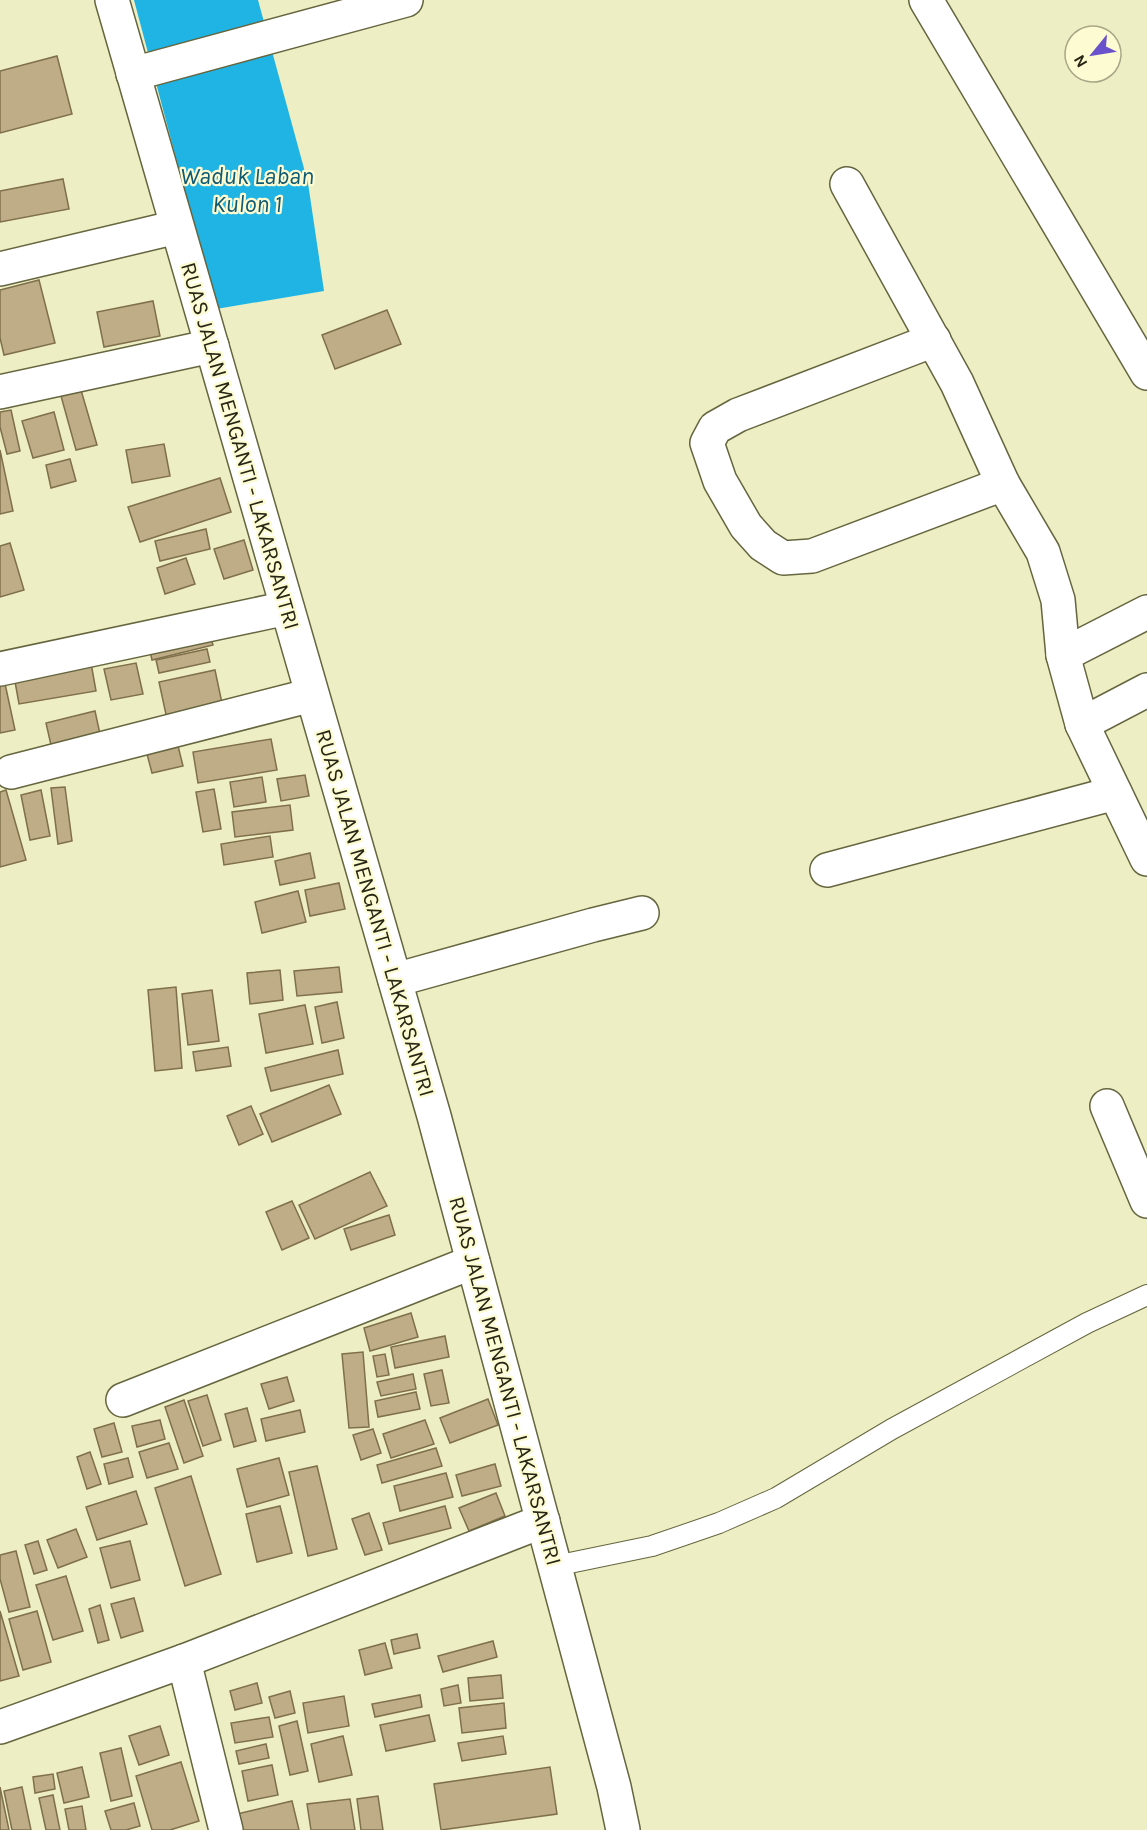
<svg xmlns="http://www.w3.org/2000/svg" width="1147" height="1830" font-family="Karla,sans-serif">
<style>
.water{fill:#1fb4e4}
.building{fill:#bead87;stroke:#7f6f4b;stroke-width:1.5}
.lines{fill:none;stroke-linecap:round;stroke-linejoin:round}
.service-casing{stroke:#65653f;stroke-width:22}
.minor-casing{stroke:#65653f;stroke-width:36}
.secondary-casing{stroke:#65653f;stroke-width:36}
.service{stroke:#fff;stroke-width:20}
.minor{stroke:#fff;stroke-width:33}
.secondary{stroke:#fff;stroke-width:33}
.labels{text-anchor:middle;dominant-baseline:central;stroke-width:4.5;stroke-linejoin:round;paint-order:stroke}
.street-label{font-size:22px;fill:#282717;stroke:#fcfbd1}
.water-label{font-size:24px;font-style:italic;fill:#0f5973;stroke:#fcfbd1}
</style>
<rect width="100%" height="100%" fill="#eeeec4"/>
<path class="water" d="M134 0H258L308 183 324 291 216 309Z"/>
<g class="building">
<path d="M57 56 72 114 0 133V71Z"/>
<path d="M63 179 69 209 0 222V191Z"/>
<path d="M39 280 55 343 4 355 0 338V290Z"/>
<path d="M153 301 160 336 104 347 97 312Z"/>
<path d="M387 310 401 344 335 369 322 335Z"/>
<path d="M81 390 97 445 76 450 61 396Z"/>
<path d="M11 410 20 451 7 454 0 427V412Z"/>
<path d="M54 412 64 450 33 458 22 421Z"/>
<path d="M164 444 170 476 132 483 126 450Z"/>
<path d="M0 450 13 511 0 514Z"/>
<path d="M70 459 76 481 51 488 46 465Z"/>
<path d="M220 478 231 512 140 542 128 507Z"/>
<path d="M206 529 210 549 160 561 155 541Z"/>
<path d="M244 540 253 570 224 579 214 549Z"/>
<path d="M10 543 24 590 0 597V546Z"/>
<path d="M186 558 195 584 165 594 157 568Z"/>
<path d="M208 627 213 645 152 660 148 642Z"/>
<path d="M207 649 210 662 159 673 156 660Z"/>
<path d="M91 663 96 691 19 704 14 676Z"/>
<path d="M136 663 143 694 111 700 104 669Z"/>
<path d="M215 670 223 708 167 719 159 682Z"/>
<path d="M4 679 15 730 0 733V680Z"/>
<path d="M95 711 100 734 51 745 46 723Z"/>
<path d="M271 739 277 770 198 783 193 752Z"/>
<path d="M178 746 183 766 152 773 147 754Z"/>
<path d="M305 775 309 796 281 801 277 779Z"/>
<path d="M262 777 266 802 234 807 230 782Z"/>
<path d="M65 787 72 841 58 844 51 788Z"/>
<path d="M214 789 221 829 203 832 196 792Z"/>
<path d="M6 790 26 860 0 867V792Z"/>
<path d="M41 790 50 836 30 840 21 795Z"/>
<path d="M290 805 293 830 235 837 232 812Z"/>
<path d="M270 836 273 857 224 865 221 844Z"/>
<path d="M310 853 315 878 280 885 275 861Z"/>
<path d="M339 883 345 909 310 916 305 890Z"/>
<path d="M298 891 306 922 262 933 255 902Z"/>
<path d="M339 967 342 992 297 996 294 971Z"/>
<path d="M280 970 283 1000 250 1004 247 973Z"/>
<path d="M176 987 182 1068 155 1071 148 990Z"/>
<path d="M212 990 219 1041 188 1045 182 994Z"/>
<path d="M337 1002 344 1038 322 1043 315 1007Z"/>
<path d="M305 1005 313 1044 266 1053 259 1014Z"/>
<path d="M228 1047 231 1066 196 1071 193 1052Z"/>
<path d="M338 1050 343 1074 271 1091 265 1068Z"/>
<path d="M329 1085 341 1114 272 1142 260 1114Z"/>
<path d="M251 1106 263 1134 239 1145 227 1116Z"/>
<path d="M370 1172 387 1206 315 1239 299 1205Z"/>
<path d="M292 1201 309 1238 282 1250 266 1212Z"/>
<path d="M389 1215 395 1235 351 1250 344 1229Z"/>
<path d="M411 1313 418 1337 370 1351 364 1328Z"/>
<path d="M445 1336 449 1357 395 1368 391 1347Z"/>
<path d="M363 1352 369 1427 349 1428 342 1354Z"/>
<path d="M385 1354 389 1375 377 1377 373 1356Z"/>
<path d="M442 1370 449 1403 431 1406 424 1374Z"/>
<path d="M413 1374 416 1389 381 1396 377 1382Z"/>
<path d="M287 1377 294 1401 269 1409 261 1384Z"/>
<path d="M416 1392 420 1409 378 1417 375 1401Z"/>
<path d="M207 1395 221 1440 203 1446 188 1401Z"/>
<path d="M488 1399 498 1425 450 1443 440 1418Z"/>
<path d="M184 1400 203 1456 184 1463 165 1407Z"/>
<path d="M247 1408 256 1441 234 1447 225 1414Z"/>
<path d="M300 1410 305 1432 266 1441 261 1419Z"/>
<path d="M160 1420 165 1439 137 1447 132 1426Z"/>
<path d="M425 1420 434 1444 391 1458 383 1434Z"/>
<path d="M114 1423 122 1452 102 1457 94 1429Z"/>
<path d="M373 1429 381 1453 361 1460 353 1435Z"/>
<path d="M169 1443 178 1469 147 1478 139 1452Z"/>
<path d="M436 1448 442 1466 382 1483 377 1465Z"/>
<path d="M90 1452 101 1484 87 1489 77 1457Z"/>
<path d="M128 1458 133 1477 109 1484 104 1464Z"/>
<path d="M279 1458 289 1495 247 1507 237 1469Z"/>
<path d="M495 1464 501 1486 462 1496 456 1475Z"/>
<path d="M317 1466 337 1549 308 1556 289 1472Z"/>
<path d="M446 1473 453 1497 400 1511 394 1486Z"/>
<path d="M191 1476 221 1574 185 1586 155 1488Z"/>
<path d="M136 1491 147 1524 97 1540 86 1507Z"/>
<path d="M496 1493 505 1516 469 1531 459 1508Z"/>
<path d="M280 1506 292 1553 257 1562 246 1514Z"/>
<path d="M445 1506 451 1528 389 1544 383 1523Z"/>
<path d="M369 1513 382 1550 365 1555 352 1519Z"/>
<path d="M76 1529 87 1557 58 1568 47 1540Z"/>
<path d="M38 1541 47 1570 34 1574 25 1545Z"/>
<path d="M130 1541 140 1580 111 1588 100 1548Z"/>
<path d="M16 1551 30 1607 9 1612 0 1579V1555Z"/>
<path d="M66 1576 83 1631 53 1640 36 1585Z"/>
<path d="M134 1598 143 1631 121 1638 111 1604Z"/>
<path d="M100 1605 109 1640 98 1643 89 1609Z"/>
<path d="M0 1611 19 1676 0 1681Z"/>
<path d="M37 1611 51 1662 23 1670 9 1619Z"/>
<path d="M417 1634 420 1648 394 1654 391 1640Z"/>
<path d="M493 1641 497 1657 443 1672 438 1656Z"/>
<path d="M385 1643 392 1668 365 1675 359 1650Z"/>
<path d="M501 1675 503 1698 470 1701 468 1678Z"/>
<path d="M257 1683 262 1703 235 1710 230 1691Z"/>
<path d="M458 1685 461 1703 444 1706 441 1689Z"/>
<path d="M290 1691 295 1713 275 1718 269 1697Z"/>
<path d="M420 1695 422 1707 375 1717 372 1704Z"/>
<path d="M344 1696 349 1726 308 1733 303 1703Z"/>
<path d="M504 1703 506 1728 462 1733 459 1708Z"/>
<path d="M429 1715 435 1741 386 1751 380 1725Z"/>
<path d="M269 1717 273 1737 235 1743 231 1723Z"/>
<path d="M297 1721 308 1771 290 1775 279 1726Z"/>
<path d="M160 1726 169 1755 139 1765 129 1736Z"/>
<path d="M343 1736 352 1775 319 1782 311 1744Z"/>
<path d="M503 1736 506 1754 462 1761 458 1743Z"/>
<path d="M266 1744 269 1758 239 1764 236 1751Z"/>
<path d="M121 1748 132 1796 111 1801 100 1753Z"/>
<path d="M181 1762 199 1821 170 1830H152L136 1776Z"/>
<path d="M272 1765 278 1795 248 1801 242 1771Z"/>
<path d="M82 1767 89 1797 64 1803 57 1773Z"/>
<path d="M550 1767 557 1814 441 1830 434 1784Z"/>
<path d="M53 1774 55 1789 35 1793 33 1777Z"/>
<path d="M0 1787 9 1830H0Z"/>
<path d="M22 1787 31 1830H12L4 1791Z"/>
<path d="M53 1795 60 1830H46L39 1798Z"/>
<path d="M378 1796 383 1830H361L357 1799Z"/>
<path d="M350 1799 355 1830H311L307 1804Z"/>
<path d="M292 1801 299 1830H241L237 1814Z"/>
<path d="M134 1803 140 1826 126 1830H111L105 1811Z"/>
<path d="M82 1806 86 1830H69L65 1809Z"/>
</g>
<g class="lines">
<defs>
<path id="service" d="M555 1566 652 1546 719 1523 776 1498 892 1429 1087 1323 1147 1295"/>
<g id="minor">
<path d="M926 0 1147 373"/>
<path d="M133 74 406 0"/>
<path d="M847 184 957 383 1003 484 1043 552 1058 600 1063 655 1082 724 1147 859"/>
<path d="M0 269 177 227"/>
<path d="M934 340 738 415 715 428 707 443 720 481 746 526 763 545 783 558 812 556 1003 484"/>
<path d="M0 392 212 346"/>
<path d="M1063 655 1147 612"/>
<path d="M0 669 287 608"/>
<path d="M1082 724 1147 690"/>
<path d="M11 772 312 695"/>
<path d="M827 870 1115 793"/>
<path d="M395 980 593 925 642 913"/>
<path d="M1107 1106 1147 1201"/>
<path d="M123 1400 473 1262"/>
<path d="M184 1661 226 1830"/>
<path d="M0 1727 184 1661 543 1521"/>
</g>
<path id="secondary" d="M112 0 434 1116 614 1787 623 1830"/>
</defs>
<use href="#service" class="service-casing"/>
<use href="#minor" class="minor-casing"/>
<use href="#secondary" class="secondary-casing"/>
<use href="#service" class="service"/>
<use href="#minor" class="minor"/>
<use href="#secondary" class="secondary"/>
</g>
<g class="labels">
<g class="street-label">
<text transform="translate(240 446) rotate(74)">RUAS JALAN MENGANTI - LAKARSANTRI</text>
<text transform="translate(375 913) rotate(74)">RUAS JALAN MENGANTI - LAKARSANTRI</text>
<text transform="translate(505 1381) rotate(75)">RUAS JALAN MENGANTI - LAKARSANTRI</text>
</g>
<g class="water-label">
<text x="247" y="176">Waduk Laban<tspan x="247" dy="28">Kulon 1</tspan></text>
</g>
</g>
<g transform="translate(1093 54) rotate(240)"><circle r="28" fill="#fcfbd1" stroke="#a7a687" stroke-width="1.5"/>
<path d="M0-4.5L10 22L0 15L-10 22Z" fill="#6851ca"/>
<text y="-9" font-size="16" font-weight="bold" text-anchor="middle" fill="#282717">N</text>
</g>
</svg>
